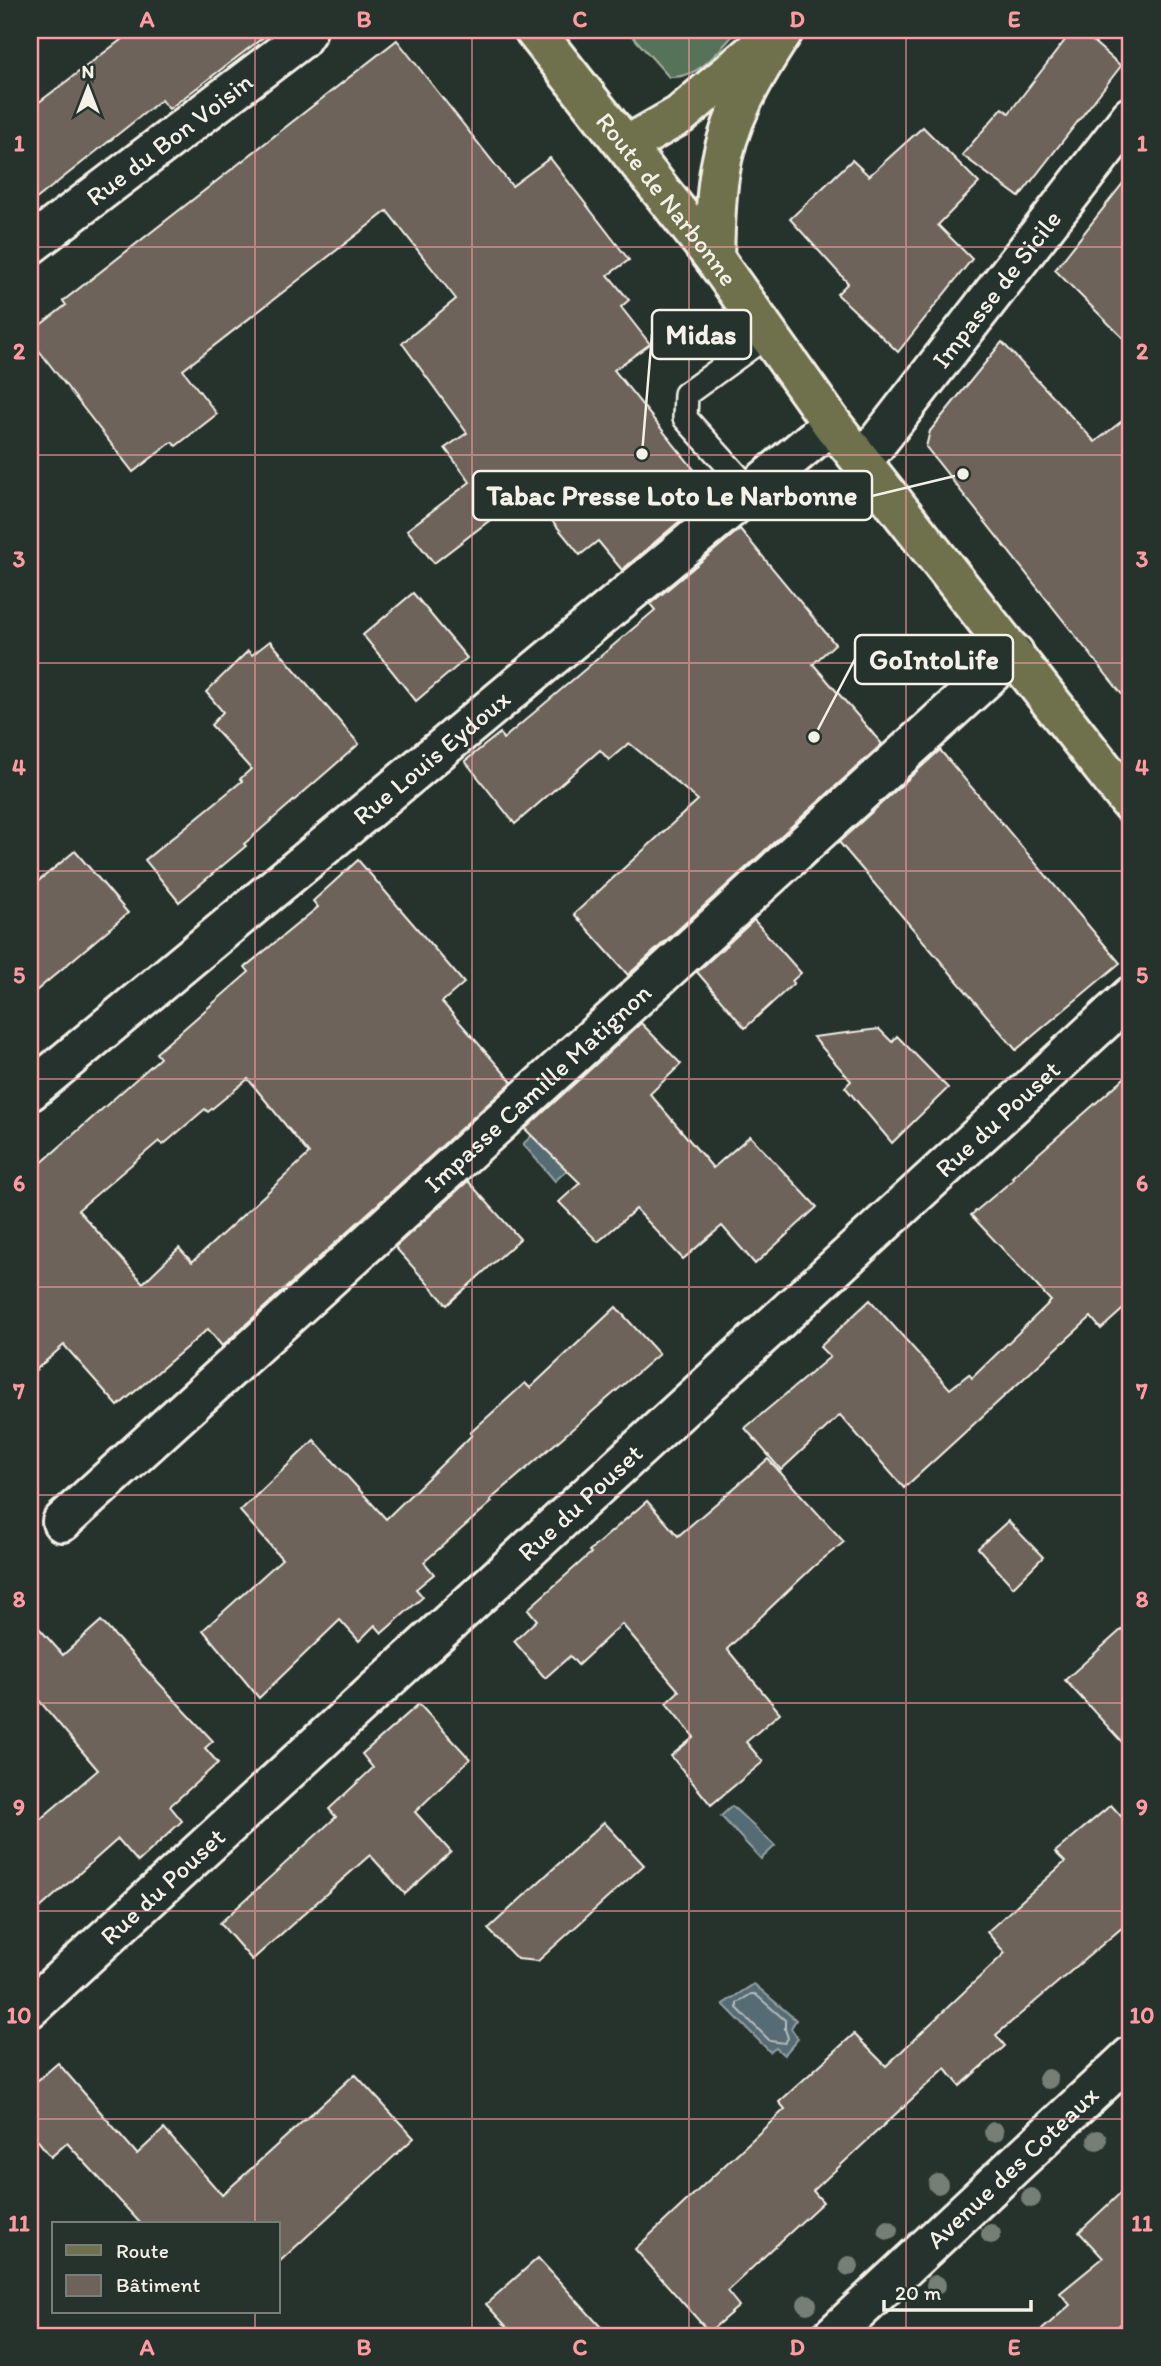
<svg xmlns="http://www.w3.org/2000/svg" width="1161" height="2366" font-family="Itim,sans-serif">
<style>
.green{fill:#567259;stroke:#a5b2a0;stroke-width:2}
.water{fill:#566c74;stroke:#95a1a2;stroke-width:2}
.lines{fill:none;stroke-linecap:round;stroke-linejoin:round}
.shore{stroke:#b5bcba;stroke-width:2}
.building{fill:#6e635a;stroke:#f4f1e8;stroke-width:2;fill-rule:evenodd}
.lane-casing{stroke:#f4f1e8;stroke-width:28}
.street-casing{stroke:#f4f1e8;stroke-width:44}
.primary-casing{stroke:#f4f1e8;stroke-width:44}
.highway-casing{stroke:#f4f1e8;stroke-width:44}
.lane{stroke:#26332d;stroke-width:23}
.street{stroke:#26332d;stroke-width:38}
.primary{stroke:#6e714b;stroke-width:38}
.highway{stroke:#6e714b;stroke-width:38}
.tree{fill:#757f74}
.grid{fill:none;stroke:#ff9aa2;stroke-width:2;stroke-opacity:0.55}
.labels{text-anchor:middle;dominant-baseline:central;stroke-width:5;stroke-linejoin:round;paint-order:stroke}
.street-label{font-size:26px;fill:#f4f1e8;stroke:#26332d}
.leader{fill:none;stroke:#f4f1e8;stroke-width:2.5}
.callout-dot{fill:#f4f1e8;stroke:#26332d;stroke-width:2.5}
.callout{fill:#26332d;stroke:#f4f1e8;stroke-width:2.5}
.callout-label{font-size:28px;text-anchor:middle;font-weight:bold;fill:#f4f1e8}
.neatline{fill:none;stroke:#ff9aa2;stroke-width:2.5}
.grid-label{font-size:23px;text-anchor:middle;font-weight:bold;fill:#ff9aa2}
</style>
<rect width="100%" height="100%" fill="#26332d"/>
<filter id="ink" filterUnits="userSpaceOnUse"><feTurbulence type="fractalNoise" baseFrequency=".0143" numOctaves="2"/><feDisplacementMap in="SourceGraphic" scale="14" xChannelSelector="R" yChannelSelector="G"/><feConvolveMatrix kernelMatrix="1 2 1 2 8 2 1 2 1" color-interpolation-filters="sRGB"/></filter>
<g filter="url(#ink)">
<path class="green" d="M627 30H738C718 51 700 79 669 77Z"/>
<g class="water">
<path d="M545 1123 576 1162 555 1181 523 1144Z"/>
<path d="M732 1806 775 1846 761 1859 721 1816Z"/>
<path d="M754 1984 796 2020 791 2028 798 2039 784 2055 776 2048 770 2052 723 2004Z"/>
</g>
<g class="lines">
<path class="shore" d="M751 1994H755L785 2020V2029L788 2038 785 2043 770 2041 737 2008V2003Z"/>
</g>
<g class="building">
<path d="M134 30H273L169 109 161 100 30 204V109Z"/>
<path d="M1073 30H1080L1121 66 1019 197 962 155 1002 108 1009 113Z"/>
<path d="M397 40 512 186 550 158 629 260 608 275 629 300 621 307 650 344 614 370 713 493 622 570 598 541 580 555 528 491 434 563 407 530 470 482 445 448 467 433 402 343 456 299 387 211 183 370 217 414 176 446 172 442 133 472 30 339V333L66 305 63 301Z"/>
<path d="M923 127 979 183 938 225 972 259 898 352 837 294 848 283 790 219 852 160 869 176Z"/>
<path d="M1131 173V346L1055 270Z"/>
<path d="M1002 342 1095 442 1131 414V706L926 447 930 431Z"/>
<path d="M740 529 835 644 813 664 882 744 628 975 574 914 698 800 629 743 609 760 600 750 515 824 465 761 500 733 503 739 655 610 650 604Z"/>
<path d="M413 593 467 658 416 701 363 635Z"/>
<path d="M270 641 359 744 244 844 246 846 179 902 145 860 242 781 240 779 251 769 211 725 223 712 206 692 248 651 252 655Z"/>
<path d="M940 750 1120 963 1016 1050 839 842Z"/>
<path d="M75 851 128 913 30 996V888Z"/>
<path d="M358 860 464 983 442 1002 512 1082 222 1346 208 1329 118 1406 64 1345 30 1375V1173L160 1058 156 1053 249 972 245 967 318 907 313 901ZM248 1079 309 1154 192 1262 179 1248 143 1283 78 1210 159 1141 163 1145 205 1109 208 1112Z"/>
<path d="M754 920 801 973 792 981 794 983 745 1028 697 972Z"/>
<path d="M641 1023 681 1064 650 1094 713 1168 750 1136 817 1207 755 1264 722 1226 683 1259 636 1209 598 1242 559 1202 580 1183 525 1129Z"/>
<path d="M879 1029 892 1042 897 1036 948 1088 892 1143 845 1087 851 1081 813 1037Z"/>
<path d="M1131 1072V1302L1101 1329 1091 1317 904 1488 840 1415 781 1470 745 1428 830 1357 820 1347 870 1300 950 1389 969 1374 972 1378 1051 1301 971 1215 1014 1179 1012 1177Z"/>
<path d="M468 1181 520 1239 447 1305 395 1247Z"/>
<path d="M616 1307 659 1354 490 1500 492 1502 424 1562 434 1574 416 1589 423 1597 382 1633 375 1625 359 1641 340 1620 259 1698 203 1630 282 1559 240 1511 314 1440 386 1519 472 1435 470 1433 525 1383 530 1388Z"/>
<path d="M768 1459 844 1542 813 1567 727 1649 780 1713 746 1742 763 1762 711 1805 671 1756 694 1737 666 1703 679 1691 622 1624 578 1665 570 1656 545 1678 514 1641 537 1620 528 1609 591 1553 589 1551 647 1501 678 1536Z"/>
<path d="M1008 1521 1043 1557 1013 1587 978 1548Z"/>
<path d="M30 1618 63 1655 101 1621 213 1741 205 1748 218 1763 170 1806 182 1821 138 1862 118 1839 30 1917V1828L98 1770 30 1690Z"/>
<path d="M1131 1621V1752L1065 1680Z"/>
<path d="M419 1704 470 1759 415 1812 451 1852 405 1894 370 1855 252 1960 220 1923 336 1817 329 1809 373 1768 362 1754Z"/>
<path d="M1111 1805 1131 1827V1920L996 2035 1005 2046 960 2086 945 2068 813 2191 823 2202 727 2291 739 2306 709 2332 635 2249 785 2109 779 2102 854 2034 886 2066 1005 1953 987 1932 1065 1862 1055 1852Z"/>
<path d="M604 1822 644 1865 538 1961 517 1959 488 1929Z"/>
<path d="M58 2063 137 2154 164 2129 222 2195 355 2074 414 2138 278 2263V2224H141L67 2143 51 2157 30 2131V2087Z"/>
<path d="M1131 2183V2315L1107 2336H1035L1070 2305 1060 2293 1103 2258 1079 2232Z"/>
<path d="M538 2258 609 2336H515L486 2304Z"/>
</g>
<g class="lines">
<defs>
<path id="lane" d="M751 491 685 418 686 394 769 334"/>
<g id="street">
<path id="s1" d="M30 245 301 39 307 30"/>
<path id="s2" d="M862 462 1131 116"/>
<path id="s3" d="M30 1091 832 424"/>
<path id="s4" d="M62 1522 1014 653"/>
<path id="s5" d="M30 2008 1131 996"/>
<path id="s6" d="M832 2336 1131 2056"/>
</g>
<g id="primary">
<path id="s7" d="M534 30 714 258 832 424 1131 804"/>
</g>
<g id="highway">
<path d="M626 146 680 115 764 43"/>
<path d="M714 258C715 231 715 204 719 177 726 123 754 75 784 30"/>
</g>
</defs>
<use href="#lane" class="lane-casing"/>
<use href="#street" class="street-casing"/>
<use href="#primary" class="primary-casing"/>
<use href="#highway" class="highway-casing"/>
<use href="#lane" class="lane"/>
<use href="#street" class="street"/>
<use href="#primary" class="primary"/>
<use href="#highway" class="highway"/>
</g>
<g class="tree">
<circle cx="1048" cy="2079" r="10"/>
<circle cx="994" cy="2132" r="10"/>
<circle cx="1097" cy="2140" r="10"/>
<circle cx="938" cy="2184" r="10"/>
<circle cx="1031" cy="2198" r="10"/>
<circle cx="888" cy="2230" r="10"/>
<circle cx="991" cy="2234" r="10"/>
<circle cx="849" cy="2266" r="10"/>
<circle cx="936" cy="2285" r="10"/>
<circle cx="807" cy="2304" r="10"/>
</g>
</g>
<path class="grid" d="M255 30V2224M472 30V2336M689 30V2336M906 30V2336M30 247H1131M30 455H1131M30 663H1131M30 871H1131M30 1079H1131M30 1287H1131M30 1495H1131M30 1703H1131M30 1911H1131M30 2119H1131M255 2312V2336"/>
<g class="labels">
<g class="street-label">
<text stroke="none"><textPath href="#s1" startOffset="175">Rue du Bon Voisin</textPath></text>
<text stroke="none"><textPath href="#s7" startOffset="215">Route de Narbonne</textPath></text>
<text stroke="none"><textPath href="#s2" startOffset="219">Impasse de Sicile</textPath></text>
<text stroke="none"><textPath href="#s3" startOffset="522">Rue Louis Eydoux</textPath></text>
<text stroke="none"><textPath href="#s4" startOffset="644">Impasse Camille Matignon</textPath></text>
<text stroke="none"><textPath href="#s5" startOffset="1314">Rue du Pouset</textPath></text>
<text stroke="none"><textPath href="#s5" startOffset="747">Rue du Pouset</textPath></text>
<text stroke="none"><textPath href="#s5" startOffset="180">Rue du Pouset</textPath></text>
<text stroke="none"><textPath href="#s6" startOffset="247">Avenue des Coteaux</textPath></text>
</g>
</g>
<path class="leader" d="M642 454L652 334M963 474L872 496M814 737L855 659"/>
<g class="callout-dot">
<circle cx="642" cy="454" r="7"/>
<circle cx="963" cy="474" r="7"/>
<circle cx="814" cy="737" r="7"/>
</g>
<g class="callout">
<rect x="652" y="310" width="99" height="49" rx="7"/>
<rect x="473" y="471" width="399" height="49" rx="7"/>
<rect x="855" y="635" width="158" height="49" rx="7"/>
</g>
<g class="callout-label">
<text x="701" y="344">Midas</text>
<text x="672" y="505">Tabac Presse Loto Le Narbonne</text>
<text x="934" y="669">GoIntoLife</text>
</g>
<rect width="1161" height="2366" fill="none" stroke="#26332d" stroke-width="77"/>
<rect x="52" y="2222" width="228" height="91" fill="#26332d" stroke="#787f78" stroke-width="2"/>
<rect x="66" y="2245" width="35" height="10" fill="#6e714b" stroke="#787f78" stroke-width="2"/>
<text x="116" y="2258" font-size="21" fill="#f4f1e8">Route</text>
<rect x="66" y="2275" width="35" height="21" fill="#6e635a" stroke="#787f78" stroke-width="2"/>
<text x="116" y="2292" font-size="21" fill="#f4f1e8">Bâtiment</text>
<g transform="translate(88 88)" stroke="#26332d" stroke-width="5" paint-order="stroke">
<path d="M0-5L12 26L0 18L-12 26Z" fill="#f4f1e8"/>
<text y="-10" font-size="19" font-weight="bold" text-anchor="middle" fill="#f4f1e8">N</text>
</g>
<path d="M884 2300v10h147v-10" fill="none" stroke="#f4f1e8" stroke-width="3.5"/>
<text x="895" y="2300" font-size="21" fill="#f4f1e8" stroke="#26332d" stroke-width="5" paint-order="stroke">20 m</text>
<rect x="38" y="38" width="1084" height="2290" class="neatline"/>
<g class="grid-label">
<text x="147" y="27">A</text>
<text x="364" y="27">B</text>
<text x="580" y="27">C</text>
<text x="797" y="27">D</text>
<text x="1014" y="27">E</text>
<text x="19" y="151">1</text>
<text x="1142" y="151">1</text>
<text x="19" y="359">2</text>
<text x="1142" y="359">2</text>
<text x="19" y="567">3</text>
<text x="1142" y="567">3</text>
<text x="19" y="775">4</text>
<text x="1142" y="775">4</text>
<text x="19" y="983">5</text>
<text x="1142" y="983">5</text>
<text x="19" y="1191">6</text>
<text x="1142" y="1191">6</text>
<text x="19" y="1399">7</text>
<text x="1142" y="1399">7</text>
<text x="19" y="1607">8</text>
<text x="1142" y="1607">8</text>
<text x="19" y="1815">9</text>
<text x="1142" y="1815">9</text>
<text x="19" y="2023">10</text>
<text x="1142" y="2023">10</text>
<text x="19" y="2231">11</text>
<text x="1142" y="2231">11</text>
<text x="147" y="2355">A</text>
<text x="364" y="2355">B</text>
<text x="580" y="2355">C</text>
<text x="797" y="2355">D</text>
<text x="1014" y="2355">E</text>
</g>
</svg>
